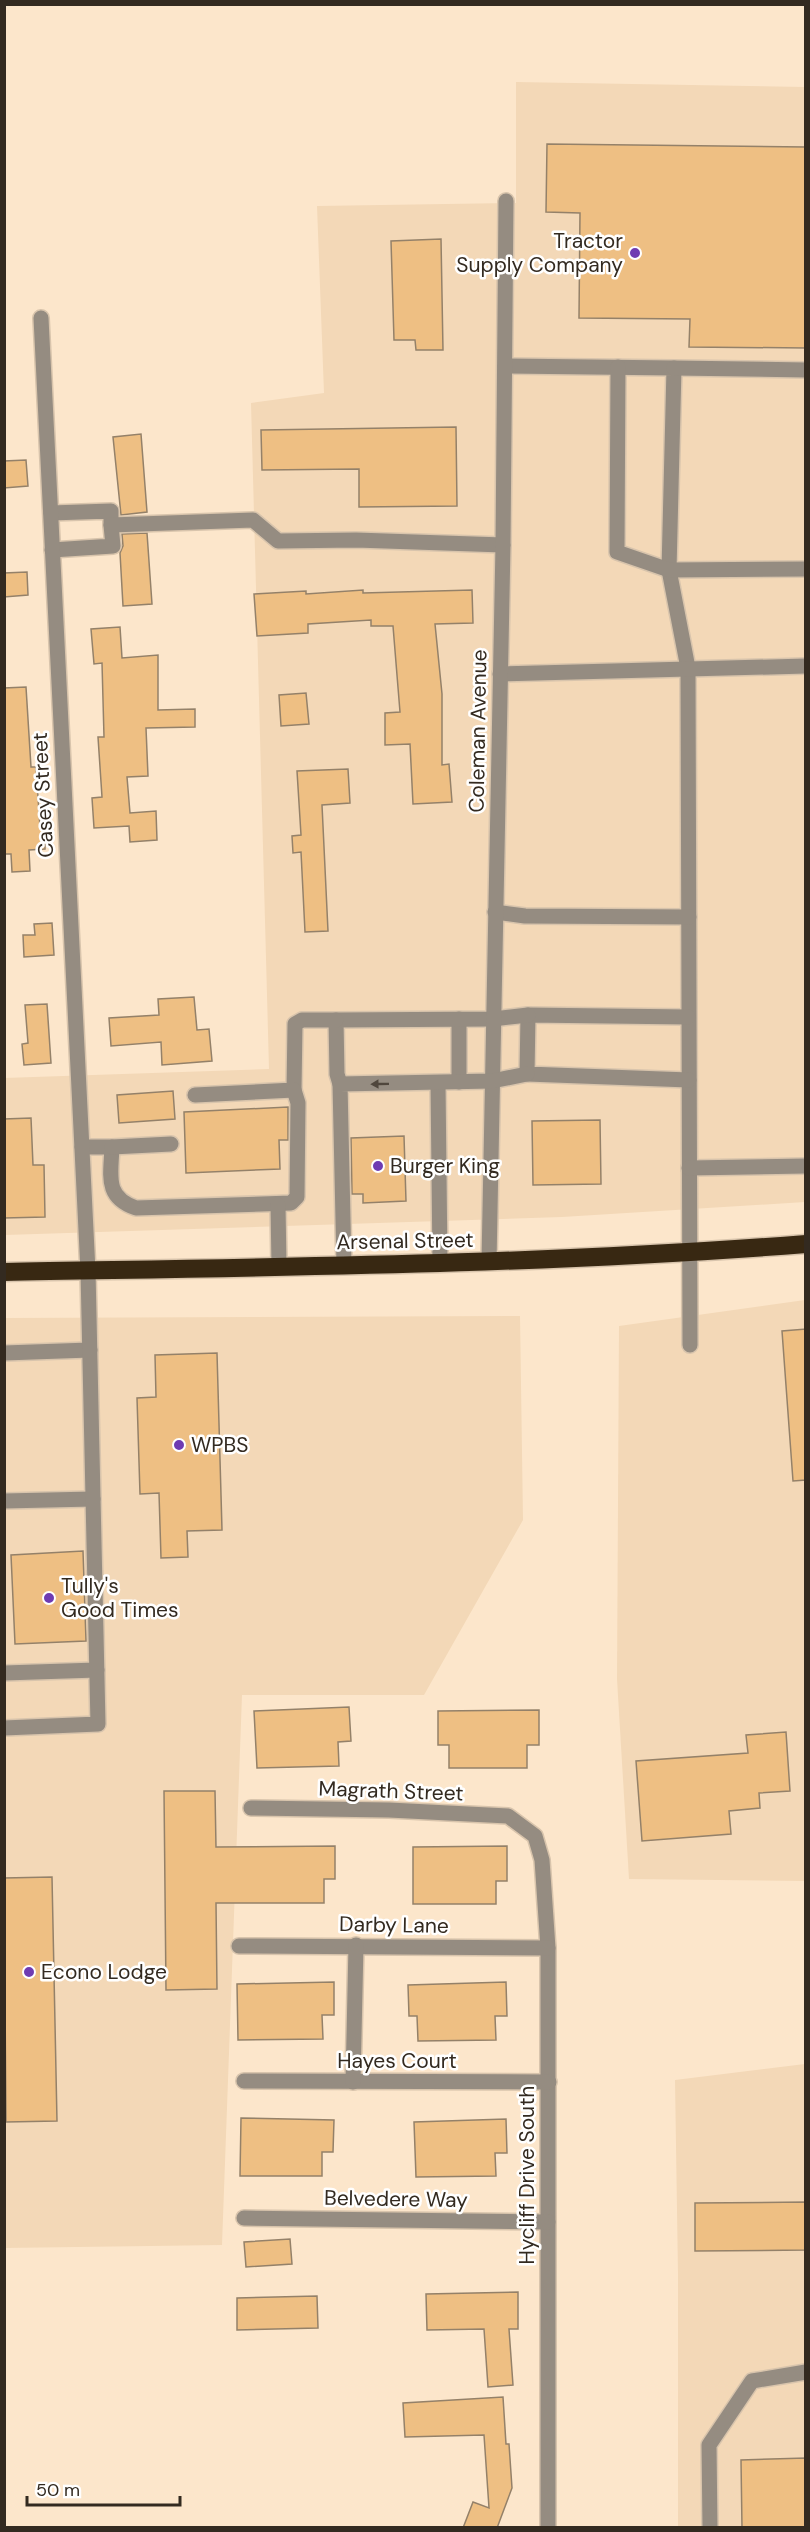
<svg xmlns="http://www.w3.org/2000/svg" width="810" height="2532" font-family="'DM Sans',sans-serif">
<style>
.built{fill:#f3d8b7}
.building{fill:#eebf83;stroke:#948169;stroke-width:1.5}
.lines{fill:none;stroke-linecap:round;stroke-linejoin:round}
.minor-casing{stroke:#d8c4ac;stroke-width:18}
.highway-casing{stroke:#d8c4ac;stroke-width:21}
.minor{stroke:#958c81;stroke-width:15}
.highway{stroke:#382812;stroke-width:18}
.oneway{fill:#50473d}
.poi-dot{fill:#6f3bb2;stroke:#fff;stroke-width:2}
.labels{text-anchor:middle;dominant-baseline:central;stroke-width:5;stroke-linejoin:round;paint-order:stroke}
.poi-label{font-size:21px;fill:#332a20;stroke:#fff;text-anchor:start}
.street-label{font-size:21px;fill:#332a20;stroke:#fff}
</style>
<rect width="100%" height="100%" fill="#fce6cb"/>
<g class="built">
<path d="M516 82 805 87V1202L562 1217 5 1235 4 1078 269 1069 251 403 324 393 317 206 516 203Z"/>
<path d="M805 1300V1881L629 1879 617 1679 619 1326Z"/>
<path d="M520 1316 523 1520 424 1695H242L222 2245 5 2248 4 1318Z"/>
<path d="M805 2064V2527H678V2275L675 2080Z"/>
</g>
<g class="building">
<path d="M547 144 806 147V348L689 347 690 319 579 318 580 213 546 212Z"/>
<path d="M441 239 443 350H416L415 340H394L391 241Z"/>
<path d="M456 427 457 506 359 507V469L262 470 261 430Z"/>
<path d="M141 434 147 512 121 515 113 437Z"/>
<path d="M26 460 28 486 4 488V461Z"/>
<path d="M147 533 152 604 123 606 120 553 123 546 122 534Z"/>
<path d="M27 572 28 595 4 597V573Z"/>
<path d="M363 590V593L472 590 473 623 435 624 442 694V765L449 764 452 802 413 804 410 744 385 745V713L400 712 393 626H371V620L308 624V633L257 636 254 594 306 591V594Z"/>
<path d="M120 627 122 658 158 655V710L195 709V727L146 728 148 776 127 777 130 813 156 811 157 840 130 842 129 826 94 828 92 798 102 797 98 737H104L102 663 94 664 91 629Z"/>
<path d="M26 687 31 767H36L40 827H45V849L29 850 30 871 12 872 11 854H4V688Z"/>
<path d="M306 693 309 724 281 726 279 695Z"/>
<path d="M348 769 350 803 322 805 328 931 305 932 301 852 293 853 292 836 301 835 297 771Z"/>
<path d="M52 923 54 955 24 957 23 935H35L34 924Z"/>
<path d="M194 997 197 1030 209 1029 212 1061 162 1065 161 1042 111 1046 109 1018 159 1015 158 999Z"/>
<path d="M47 1004 51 1063 24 1065 22 1044 28 1043 25 1005Z"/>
<path d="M173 1091 175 1119 119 1123 117 1095Z"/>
<path d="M288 1107V1140H279L280 1169 186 1173 184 1112Z"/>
<path d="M31 1118 33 1165H44L45 1217 4 1218V1119Z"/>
<path d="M600 1120 601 1184 533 1185 532 1121Z"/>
<path d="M404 1136 406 1201 363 1203V1194H352L351 1138Z"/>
<path d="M806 1329V1480L793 1481 782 1331Z"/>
<path d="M217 1353 222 1530 187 1531 188 1557 161 1558 159 1493 140 1494 137 1398 156 1397 155 1355Z"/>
<path d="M83 1551 86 1641 15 1644 11 1555Z"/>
<path d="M349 1707 351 1741 338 1742 339 1766 257 1768 254 1711Z"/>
<path d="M539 1710V1745H527V1768H449V1745H438V1711Z"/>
<path d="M786 1732 790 1791 759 1793 760 1808 729 1811 731 1834 642 1841 636 1761 748 1753 746 1735Z"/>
<path d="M164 1791H215L216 1847 335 1846V1879H324V1903H216L217 1989 166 1990Z"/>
<path d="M507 1846V1881H496V1904H413V1847Z"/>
<path d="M52 1877 57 2121 6 2122 4 1878Z"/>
<path d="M334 1982V2015H322L323 2039 238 2040 237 1984Z"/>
<path d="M506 1982 507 2016H495L496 2040 418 2041 417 2016H409L408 1985Z"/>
<path d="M241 2118 334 2120 333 2152H322V2176H240Z"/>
<path d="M506 2119 507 2153H495L496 2176 416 2177 414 2122Z"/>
<path d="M806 2202V2250L695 2251V2203Z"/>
<path d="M290 2239 292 2264 246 2267 244 2242Z"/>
<path d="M518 2292V2329H509L513 2385 488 2387 484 2329 427 2330 426 2294Z"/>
<path d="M317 2296 318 2328 237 2330V2298Z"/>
<path d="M503 2397 506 2444H509L512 2488 497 2528H463L473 2502 489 2508 484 2435 405 2437 403 2403Z"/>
<path d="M806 2458V2528H742L741 2460Z"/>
</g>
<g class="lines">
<defs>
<g id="minor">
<path d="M505 366 674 368 669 570 688 668 690 1345"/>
<path d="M618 367 617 552 669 570 806 569"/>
<path d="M674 368 806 370"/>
<path d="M51 513 111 511V525"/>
<path d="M52 550 113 546 111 525 253 520 278 541 356 540 503 545"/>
<path d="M500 674 806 666"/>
<path d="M495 912 525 916 689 917"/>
<path d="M688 1017 528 1015 527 1074 689 1080"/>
<path d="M459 1082V1019"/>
<path d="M438 1083 440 1263"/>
<path d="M340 1084 337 1074 336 1020 493 1019 528 1015"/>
<path d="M195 1095 294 1090 295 1024 302 1020H336"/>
<path d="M82 1147H112C111 1175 104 1197 136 1208L291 1203 297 1197 298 1103 294 1090"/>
<path d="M112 1147 171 1144"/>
<path d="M689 1168 806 1166"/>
<path d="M278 1205 279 1266"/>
<path d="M489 1262 503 545 506 201"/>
<path d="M344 1265 340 1084 492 1081 527 1074"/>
<path d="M4 1353 90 1350"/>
<path d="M4 1501 93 1499"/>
<path d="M4 1673 97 1670"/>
<path d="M4 1728 98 1724 88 1271 41 318"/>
<path d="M251 1808 389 1810 508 1816 535 1836 542 1860 548 1948V2528"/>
<path d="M239 1946 548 1948"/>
<path d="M244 2081 549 2082"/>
<path d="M353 2082 356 1945"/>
<path d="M244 2218 548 2222"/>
<path d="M710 2528 709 2445 752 2381 806 2372"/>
</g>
<path id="highway" d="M4 1272C272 1267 539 1265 806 1244"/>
</defs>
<use href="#minor" class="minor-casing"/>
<use href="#highway" class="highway-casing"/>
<use href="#minor" class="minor"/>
<use href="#highway" class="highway"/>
</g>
<defs><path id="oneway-solid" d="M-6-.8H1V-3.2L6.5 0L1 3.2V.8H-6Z" transform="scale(1.5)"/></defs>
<use class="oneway" href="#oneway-solid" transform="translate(380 1084) rotate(179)"/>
<g class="poi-dot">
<circle cx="635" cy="253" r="6"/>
<circle cx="378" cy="1166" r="6"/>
<circle cx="179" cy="1445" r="6"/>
<circle cx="49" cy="1598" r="6"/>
<circle cx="29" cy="1972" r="6"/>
</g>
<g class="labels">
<g class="poi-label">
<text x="623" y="241" text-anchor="end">Tractor<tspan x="623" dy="24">Supply Company</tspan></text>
<text x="390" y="1166">Burger King</text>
<text x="191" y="1445">WPBS</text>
<text x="61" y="1586">Tully's<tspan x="61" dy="24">Good Times</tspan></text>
<text x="41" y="1972">Econo Lodge</text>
</g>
<g class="street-label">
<text transform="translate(478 731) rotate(-89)">Coleman Avenue</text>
<text transform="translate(43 795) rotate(-93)">Casey Street</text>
<text transform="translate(405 1241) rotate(-1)">Arsenal Street</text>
<text transform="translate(391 1791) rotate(2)">Magrath Street</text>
<text transform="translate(394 1925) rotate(1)">Darby Lane</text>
<text x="397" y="2061">Hayes Court</text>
<text transform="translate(527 2175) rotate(-90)">Hycliff Drive South</text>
<text transform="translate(396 2199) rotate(1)">Belvedere Way</text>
</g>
</g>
<rect width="810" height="2532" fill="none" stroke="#332a20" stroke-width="12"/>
<path d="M27 2496v9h153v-9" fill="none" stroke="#332a20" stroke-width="3"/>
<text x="36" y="2496" font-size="18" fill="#332a20" stroke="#ffffff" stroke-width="4.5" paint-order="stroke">50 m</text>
</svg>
